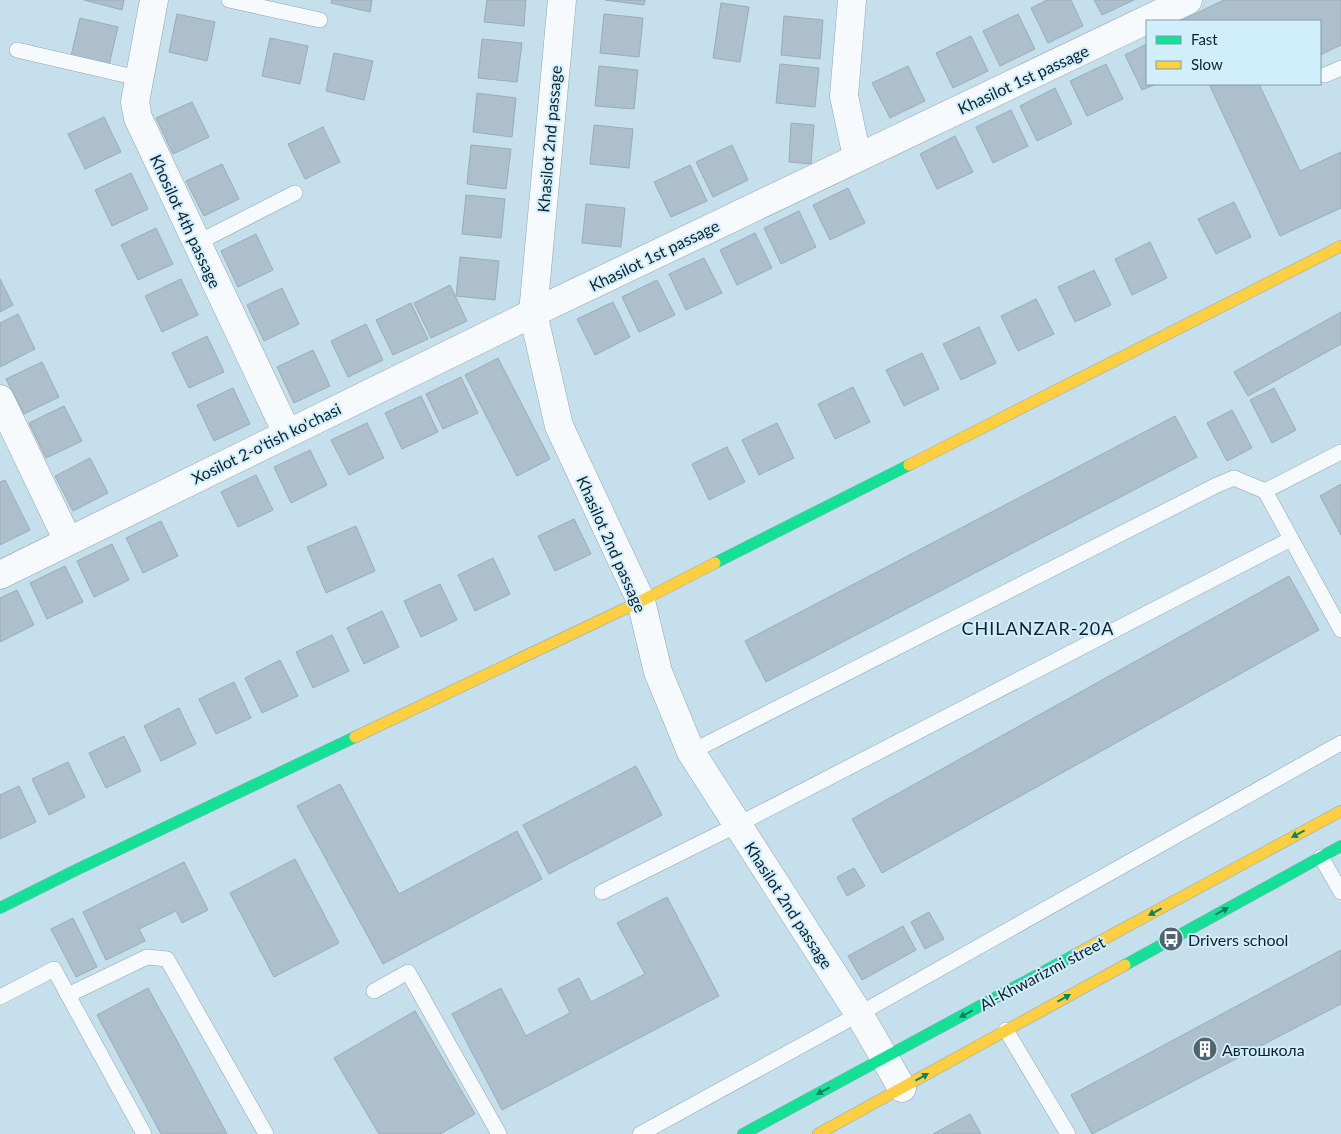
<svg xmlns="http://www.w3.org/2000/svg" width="1341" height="1134" font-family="Lato,sans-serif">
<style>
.building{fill:#adbfcc;stroke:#9aacb8}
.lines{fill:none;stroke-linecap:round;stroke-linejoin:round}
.lane-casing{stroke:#92a6b1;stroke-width:16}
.street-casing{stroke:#92a6b1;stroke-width:29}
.fast-casing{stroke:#92a6b1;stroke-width:12}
.slow-casing{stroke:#92a6b1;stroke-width:12}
.lane{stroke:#f6fafc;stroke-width:15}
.street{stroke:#f6fafc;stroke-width:28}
.fast{stroke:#16e098;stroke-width:11}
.slow{stroke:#ffcf43;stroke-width:11}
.oneway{fill:#128162}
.labels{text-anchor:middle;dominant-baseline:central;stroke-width:4;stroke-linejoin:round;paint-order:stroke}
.street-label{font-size:16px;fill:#0f222b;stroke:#d1eefd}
.poi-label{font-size:16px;fill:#0f222b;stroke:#d1eefd;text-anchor:start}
.neighbourhood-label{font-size:18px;letter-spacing:1px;fill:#0f222b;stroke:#d1eefd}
</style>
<rect width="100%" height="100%" fill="#c5dfec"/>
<g class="building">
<path d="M84 0H124L122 10Z"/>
<path d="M332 0H372L370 12 331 3Z"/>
<path d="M487 0H526L524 26 484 22Z"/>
<path d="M605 0H645L644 5Z"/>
<path d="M1047 0H1071L1083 26 1048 43 1031 8Z"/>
<path d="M1094 0H1134L1102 15Z"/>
<path d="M1224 0H1341V45L1320 55V21H1180Z"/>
<path d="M721 3 749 7 740 62 713 58Z"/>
<path d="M177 14 215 22 207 61 169 52Z"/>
<path d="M604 14 643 18 639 57 600 53Z"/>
<path d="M1018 14 1035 49 1000 66 983 31Z"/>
<path d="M784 16 823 20 820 59 781 55Z"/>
<path d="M80 18 118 27 109 65 71 56Z"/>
<path d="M971 36 988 71 953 88 936 53Z"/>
<path d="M270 38 308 46 300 84 262 76Z"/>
<path d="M482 39 522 43 517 82 478 78Z"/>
<path d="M1147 44V84H1156L1142 90 1125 55Z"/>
<path d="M334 53 373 61 364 100 326 91Z"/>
<path d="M780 64 819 68 815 107 776 103Z"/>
<path d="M1106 64 1123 99 1087 116 1070 81Z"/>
<path d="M599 66 638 70 634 109 595 106Z"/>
<path d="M908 66 925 101 890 118 872 83Z"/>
<path d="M1209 84H1259L1300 171 1341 152V208L1280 236Z"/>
<path d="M1055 88 1072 124 1037 141 1020 106Z"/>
<path d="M477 93 516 98 512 137 473 132Z"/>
<path d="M192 102 209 137 173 154 156 118Z"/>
<path d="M1011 110 1028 146 993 163 976 127Z"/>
<path d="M104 117 121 152 85 169 68 134Z"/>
<path d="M791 123 814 125 811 164 789 162Z"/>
<path d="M594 125 633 129 629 168 590 164Z"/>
<path d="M323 127 340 162 305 179 288 144Z"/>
<path d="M955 136 973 172 937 189 920 154Z"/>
<path d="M471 145 511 149 506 189 467 184Z"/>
<path d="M732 145 748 180 713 197 696 162Z"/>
<path d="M222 164 239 199 204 216 186 181Z"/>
<path d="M690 165 707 201 671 217 654 182Z"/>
<path d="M131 173 148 209 112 226 95 190Z"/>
<path d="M848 188 865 223 830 240 813 205Z"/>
<path d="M466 195 505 199 501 238 462 234Z"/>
<path d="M1234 202 1251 237 1216 254 1198 219Z"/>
<path d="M586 204 625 208 621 247 582 243Z"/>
<path d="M799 211 816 247 781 264 764 228Z"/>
<path d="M156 228 173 264 138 280 121 245Z"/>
<path d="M755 233 772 268 737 285 720 250Z"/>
<path d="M256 234 273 270 238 287 221 251Z"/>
<path d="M1150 242 1167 278 1132 295 1115 259Z"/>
<path d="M460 257 499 261 495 300 456 296Z"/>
<path d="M704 258 722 293 686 310 669 274Z"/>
<path d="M1094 270 1111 305 1075 322 1058 287Z"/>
<path d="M0 279 13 305 0 312Z"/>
<path d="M181 279 198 315 162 332 145 296Z"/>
<path d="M657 280 675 315 639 332 622 297Z"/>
<path d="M450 285 467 321 431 338 414 303Z"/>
<path d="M282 288 299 324 264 341 247 305Z"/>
<path d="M1036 299 1054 334 1018 351 1001 316Z"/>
<path d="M613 302 630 337 595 355 577 319Z"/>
<path d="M411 303 428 339 393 355 376 320Z"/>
<path d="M1341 312V344L1248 396 1234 372Z"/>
<path d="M18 314 35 349 0 367V323Z"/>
<path d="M366 324 383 360 348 377 331 341Z"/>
<path d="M979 327 996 363 961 380 943 344Z"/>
<path d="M207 336 224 372 189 388 172 353Z"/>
<path d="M313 350 330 386 294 403 277 367Z"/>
<path d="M922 353 939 389 904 406 886 370Z"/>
<path d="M498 358 550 459 517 476 465 375Z"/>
<path d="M42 362 59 397 24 414 6 379Z"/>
<path d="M461 377 478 413 443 429 426 394Z"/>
<path d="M853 387 870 422 835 439 818 404Z"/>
<path d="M233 388 250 424 214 441 197 405Z"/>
<path d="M1274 388 1296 430 1272 443 1250 400Z"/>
<path d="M421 396 438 432 402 449 385 413Z"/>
<path d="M64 406 82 441 46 458 29 423Z"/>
<path d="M1232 410 1252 448 1227 461 1207 423Z"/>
<path d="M1175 416 1197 457 766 682 745 641Z"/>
<path d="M367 423 384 458 349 475 331 440Z"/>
<path d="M777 423 794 458 759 475 742 440Z"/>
<path d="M727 447 745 482 709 500 692 464Z"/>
<path d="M310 450 327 485 291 503 274 467Z"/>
<path d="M90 458 108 493 73 511 55 476Z"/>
<path d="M256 475 273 510 238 527 221 492Z"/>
<path d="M5 480 30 530 0 545V482Z"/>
<path d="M1341 484V535L1320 496Z"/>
<path d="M574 519 591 554 555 571 538 536Z"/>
<path d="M161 521 178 556 143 573 126 538Z"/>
<path d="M356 526 375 571 326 593 307 547Z"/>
<path d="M112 544 129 580 94 597 77 561Z"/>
<path d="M493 558 510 594 475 611 458 575Z"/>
<path d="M65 566 83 602 47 619 30 583Z"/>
<path d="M1289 576 1319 630 882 873 852 819Z"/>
<path d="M440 584 457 620 421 637 404 601Z"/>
<path d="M17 590 34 625 0 642V598Z"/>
<path d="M382 611 399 647 364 664 347 628Z"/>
<path d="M332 635 349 671 313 688 296 652Z"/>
<path d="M280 660 298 696 262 713 245 678Z"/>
<path d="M234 682 251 718 216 734 199 699Z"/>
<path d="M179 708 196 744 161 761 144 726Z"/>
<path d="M124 736 141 771 106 788 89 753Z"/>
<path d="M68 762 85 797 49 815 32 779Z"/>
<path d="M636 766 662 815 549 874 523 825Z"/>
<path d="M340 784 399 894 517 831 542 879 383 964 297 806Z"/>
<path d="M19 786 36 822 0 839V795Z"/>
<path d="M295 859 339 943 274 977 230 893Z"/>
<path d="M184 862 208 910 182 923 176 911 139 929 145 941 106 960 83 912Z"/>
<path d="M854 868 865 886 847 896 837 877Z"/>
<path d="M667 897 719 996 502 1110 452 1014 501 988 526 1036 570 1013 558 989 579 978 591 1002 645 974 617 923Z"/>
<path d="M929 912 944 939 925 949 911 922Z"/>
<path d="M73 918 97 967 76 977 51 929Z"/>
<path d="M903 926 916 950 862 980 848 956Z"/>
<path d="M1341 950V1004L1092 1134 1071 1095Z"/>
<path d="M148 988 174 1035 227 1134H161L97 1015Z"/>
<path d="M415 1011 475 1114 440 1134H379L334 1058Z"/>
<path d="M970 1114 981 1134H933Z"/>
</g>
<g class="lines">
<defs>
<g id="lane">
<path d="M229 0 320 20"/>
<path d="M17 50 138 78"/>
<path d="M1325 75 1341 68"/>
<path d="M197 243 295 193"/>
<path d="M1341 452 1265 491 1341 630"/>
<path d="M691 752 1217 485 1234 478 1265 491"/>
<path d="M1321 857 1341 892"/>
<path d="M602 892 737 825 1291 539"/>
<path d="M374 991 408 972 499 1134"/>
<path d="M0 997 54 969 68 995"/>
<path d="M1006 1030 1068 1134"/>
<path d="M144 1134 68 995 147 957 167 959 266 1134"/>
<path d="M640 1134 859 1014 1341 743"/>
</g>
<g id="street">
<path d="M154 0 135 102 138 118 287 433"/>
<path d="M562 0 533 313 559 426 641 601 658 672 691 752 859 1014 902 1088"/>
<path d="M852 0 844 96 857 157"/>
<path d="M0 399 68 541"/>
<path d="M0 575 533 313 1188 0"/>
</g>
<g id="fast">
<path d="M715 563 909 465"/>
<path d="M0 908 76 870 355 737"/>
<path d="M1125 965 1341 846"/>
<path d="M743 1134 1078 953"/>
</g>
<g id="slow">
<path d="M909 465 1341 246"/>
<path d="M355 737 641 601 715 563"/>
<path d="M1078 953 1341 811"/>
<path d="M818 1134 1125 965"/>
</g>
</defs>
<use href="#lane" class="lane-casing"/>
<use href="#street" class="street-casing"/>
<use href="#fast" class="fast-casing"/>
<use href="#slow" class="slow-casing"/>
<use href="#lane" class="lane"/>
<use href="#street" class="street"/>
<use href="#fast" class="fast"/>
<use href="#slow" class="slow"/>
</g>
<defs><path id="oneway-solid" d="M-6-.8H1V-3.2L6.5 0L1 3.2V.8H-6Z" transform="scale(1.25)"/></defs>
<g class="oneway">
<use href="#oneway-solid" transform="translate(1298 834) rotate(152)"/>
<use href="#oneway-solid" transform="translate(1222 911) rotate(-29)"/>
<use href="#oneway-solid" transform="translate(1155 912) rotate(152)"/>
<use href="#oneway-solid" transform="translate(1064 998) rotate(-29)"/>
<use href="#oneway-solid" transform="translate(966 1014) rotate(152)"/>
<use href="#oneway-solid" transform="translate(922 1077) rotate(-29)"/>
<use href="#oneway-solid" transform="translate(823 1091) rotate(152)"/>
</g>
<defs>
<symbol id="bus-disc" viewBox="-11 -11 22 22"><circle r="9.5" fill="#4f646f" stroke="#d1eefd"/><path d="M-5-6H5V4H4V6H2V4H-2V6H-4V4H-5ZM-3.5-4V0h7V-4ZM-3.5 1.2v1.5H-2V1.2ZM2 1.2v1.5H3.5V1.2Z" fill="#fff"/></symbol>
<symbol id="building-disc" viewBox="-11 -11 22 22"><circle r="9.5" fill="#4f646f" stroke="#d1eefd"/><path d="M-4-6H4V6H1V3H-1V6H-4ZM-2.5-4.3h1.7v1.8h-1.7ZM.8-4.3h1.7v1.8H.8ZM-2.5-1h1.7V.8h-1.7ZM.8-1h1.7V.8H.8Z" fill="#fff"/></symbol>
</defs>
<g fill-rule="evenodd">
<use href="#bus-disc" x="1157" y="925" width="28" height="28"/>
<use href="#building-disc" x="1191" y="1035" width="28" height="28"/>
</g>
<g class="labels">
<g class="street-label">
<text transform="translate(1023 79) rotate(-25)">Khasilot 1st passage</text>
<text transform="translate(549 139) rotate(-85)">Khasilot 2nd passage</text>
<text transform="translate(186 221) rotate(65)">Khosilot 4th passage</text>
<text transform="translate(654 255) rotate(-26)">Khasilot 1st passage</text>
<text transform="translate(266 443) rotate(-26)">Xosilot 2-o'tish ko'chasi</text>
<text transform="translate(612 544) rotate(66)">Khasilot 2nd passage</text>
<text transform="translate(789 905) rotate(57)">Khasilot 2nd passage</text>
<text transform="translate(1042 973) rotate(-28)">Al-Khwarizmi street</text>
</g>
<g class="poi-label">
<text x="1188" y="939">Drivers school</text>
<text x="1222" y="1049">Автошкола</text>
</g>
<g class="neighbourhood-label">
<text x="1038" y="628">CHILANZAR-20A</text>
</g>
</g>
<rect x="1146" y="20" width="175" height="65" fill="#d1eefd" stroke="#839ca9"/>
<rect x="1156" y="36" width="25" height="8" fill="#16e098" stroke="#839ca9"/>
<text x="1191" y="45" font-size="15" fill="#0f222b">Fast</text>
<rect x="1156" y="61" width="25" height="8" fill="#ffcf43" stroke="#839ca9"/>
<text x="1191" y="70" font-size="15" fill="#0f222b">Slow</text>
</svg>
